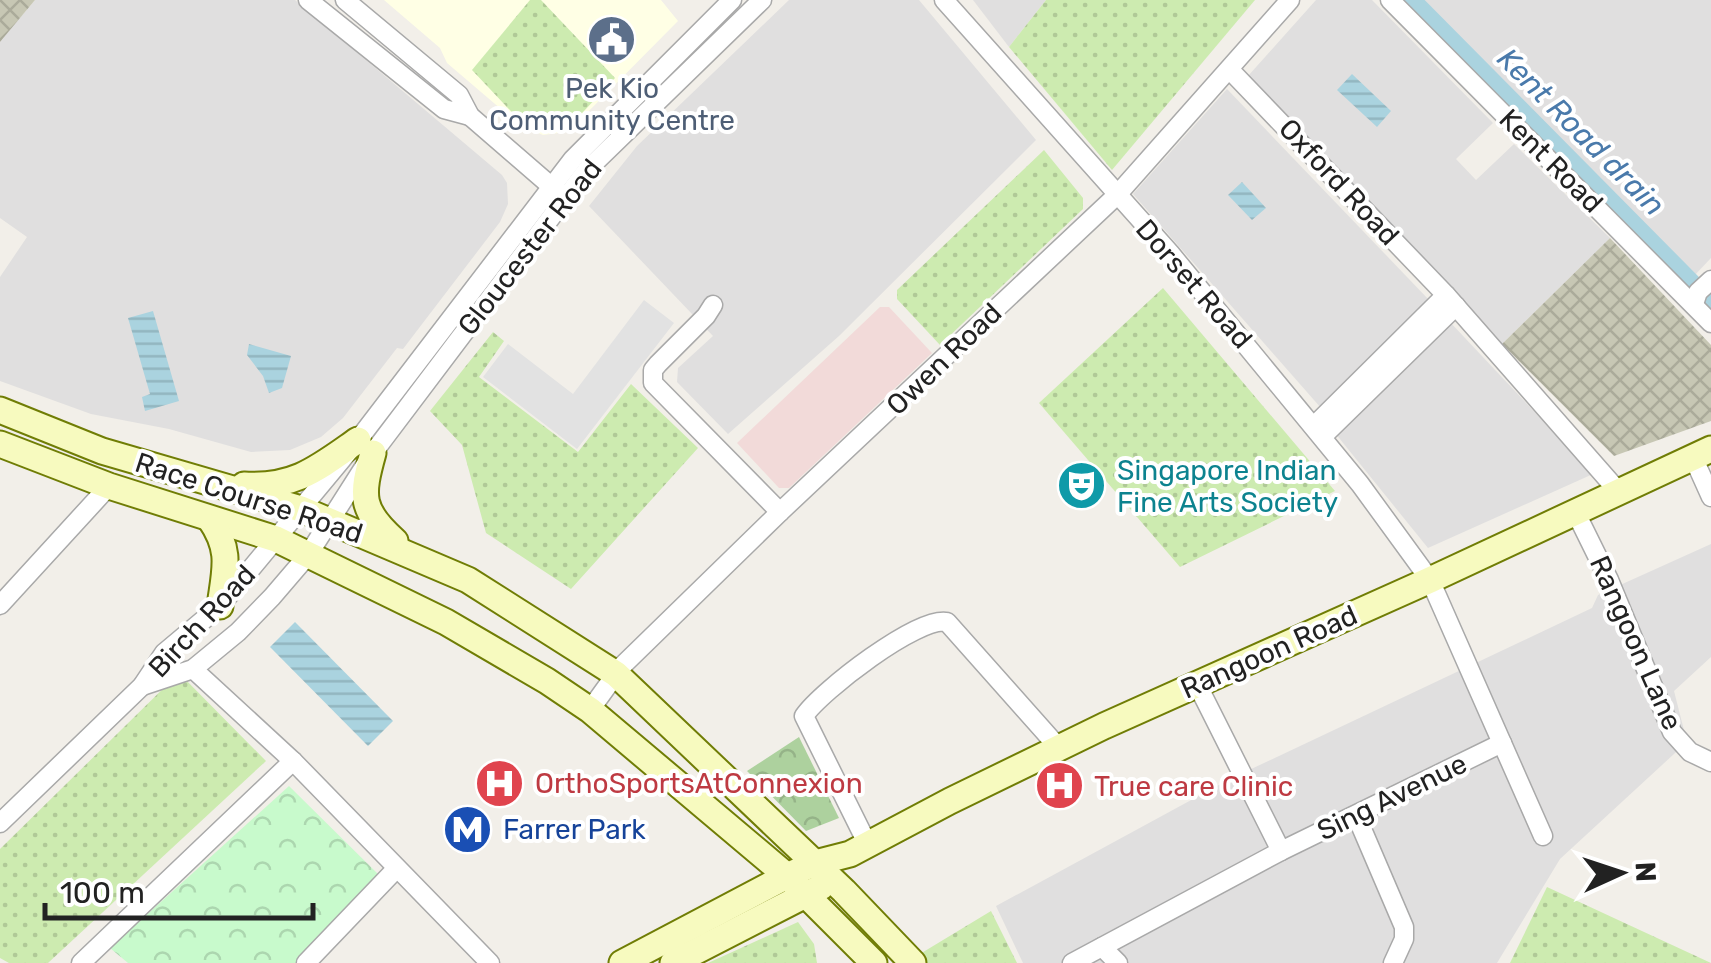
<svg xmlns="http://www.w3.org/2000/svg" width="1711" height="963" font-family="Rubik,sans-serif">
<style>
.residential{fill:#e0dfdf}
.commercial{fill:#f2dad9}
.education{fill:#ffffe5}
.construction{fill:url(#construction-cross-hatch)}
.grass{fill:url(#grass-dots)}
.forest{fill:url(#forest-crowns)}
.park{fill:url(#park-crowns)}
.parking{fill:#e2e2e2}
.water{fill:url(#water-rules)}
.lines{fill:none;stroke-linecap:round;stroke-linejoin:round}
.canal{stroke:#aad3df;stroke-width:18}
.street-casing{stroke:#a9a9a9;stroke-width:21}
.secondary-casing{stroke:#707d05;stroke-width:29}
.street{stroke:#fff;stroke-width:18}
.secondary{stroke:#f7fabf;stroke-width:25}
.labels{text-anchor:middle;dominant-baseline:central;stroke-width:8;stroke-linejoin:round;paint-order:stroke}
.service-label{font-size:28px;fill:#4e5e75;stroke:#fff}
.street-label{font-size:28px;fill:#222;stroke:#fff}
.culture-label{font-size:28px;fill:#0d838f;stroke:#fff;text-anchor:start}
.health-label{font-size:28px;fill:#be3a42;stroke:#fff;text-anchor:start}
.transit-label{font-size:28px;fill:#164399;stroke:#fff;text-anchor:start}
.water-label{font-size:30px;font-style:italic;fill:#4a7aab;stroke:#fff}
</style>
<defs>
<pattern id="construction-cross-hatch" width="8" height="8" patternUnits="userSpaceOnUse" patternTransform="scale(2.5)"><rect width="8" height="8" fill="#c7c7b4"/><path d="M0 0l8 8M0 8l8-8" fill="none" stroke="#abab9a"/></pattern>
<pattern id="grass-dots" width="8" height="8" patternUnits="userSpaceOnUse" patternTransform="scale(2.5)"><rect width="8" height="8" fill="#cdebb0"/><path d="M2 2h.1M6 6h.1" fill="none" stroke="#b0c997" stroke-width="1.8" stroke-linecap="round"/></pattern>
<pattern id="forest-crowns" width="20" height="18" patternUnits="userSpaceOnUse" patternTransform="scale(2.5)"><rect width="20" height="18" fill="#add19e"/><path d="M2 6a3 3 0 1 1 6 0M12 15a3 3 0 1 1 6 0" fill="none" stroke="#95b388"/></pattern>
<pattern id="park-crowns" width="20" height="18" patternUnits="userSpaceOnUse" patternTransform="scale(2.5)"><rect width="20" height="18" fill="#c8facc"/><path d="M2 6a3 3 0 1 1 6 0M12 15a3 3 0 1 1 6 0" fill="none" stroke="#acd6af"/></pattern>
<pattern id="water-rules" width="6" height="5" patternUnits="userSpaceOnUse" patternTransform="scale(2.5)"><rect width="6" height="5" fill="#aad3df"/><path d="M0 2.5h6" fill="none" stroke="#92b5bf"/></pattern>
</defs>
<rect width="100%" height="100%" fill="#f2efe9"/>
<g class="residential">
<path d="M35 0H295L502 175 507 183 508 204 500 222 403 349 397 348 343 418 321 437 290 450 251 452 169 429 91 414 0 381V277L27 237 0 218V42Z"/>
<path d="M789 0H919L1036 140 839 336 728 434 677 382 678 368 713 336 589 206 637 146Z"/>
<path d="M973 0H1046L1009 47Z"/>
<path d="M1316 0H1372L1493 123 1456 159 1476 180 1514 144 1610 238 1502 344 1248 76Z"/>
<path d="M1413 0H1711V258L1693 277 1682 278Z"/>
<path d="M1227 89 1430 301 1321 408 1133 194Z"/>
<path d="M1449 321 1593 474 1428 548 1335 433Z"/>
<path d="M1711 544V657L1674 691 1687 742 1560 859 1497 963H1023L996 906 1228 780 1592 608 1598 595Z"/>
</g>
<path class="commercial" d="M880 307H889L932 353 789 488H779L737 443Z"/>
<path class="education" d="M384 0H661L678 21 574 126 566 132 543 135 521 126 447 63 440 48Z"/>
<g class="construction">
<path d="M0 0H35L0 42Z"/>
<path d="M1610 238 1711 345V421L1614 456 1502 344Z"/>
</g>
<g class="grass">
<path d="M530 0H541L615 78 569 127 536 130 523 124 472 70Z"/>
<path d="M1046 0H1255L1112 170 1009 47Z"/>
<path d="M1044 150 1083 198V209L940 345 897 299V290Z"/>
<path d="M1163 288 1335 491 1180 567 1039 403Z"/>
<path d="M493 332 504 341 479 377 578 452 631 384 698 448 571 589 486 533 462 445 430 411Z"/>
<path d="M179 673 266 761 48 963H9L0 958V849Z"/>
<path d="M1547 887 1711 963H1510Z"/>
<path d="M991 911 1017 963H913L910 960Z"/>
<path d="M798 922 814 944 817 963H708Z"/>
</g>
<path class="forest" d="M799 737 839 818 806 831 747 771Z"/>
<path class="park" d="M289 786 382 878 296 963H128L110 948Z"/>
<path class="parking" d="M644 300 674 323 577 449 483 377 508 344 573 394Z"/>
<g class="water">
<path d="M1352 74 1391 111 1377 127 1337 90Z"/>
<path d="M1242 182 1266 208 1252 220 1228 195Z"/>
<path d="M153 311 179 401 145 411 142 397 150 394 128 318Z"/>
<path d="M249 344 291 356 282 388 269 393 263 376 247 355Z"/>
<path d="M295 622 393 721 368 746 270 647Z"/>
</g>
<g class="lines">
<path class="canal" d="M1412 0 1711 302"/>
<defs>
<g id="street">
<path d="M308 0 444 109 470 116"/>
<path d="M345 0 459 95 470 116 559 193"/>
<path d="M944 0 1170 253 1360 484 1430 580 1543 836"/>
<path d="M1390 0 1711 323"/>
<path d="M1230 70 1446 295 1618 491"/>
<path d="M1694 304 1698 292 1711 280"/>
<path d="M713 305 706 316 658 364 653 370V383L780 512"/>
<path d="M1314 426 1446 295"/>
<path d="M1322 437 1456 306"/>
<path d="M1693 457 1711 497"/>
<path d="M1575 511 1609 580 1672 732 1690 752 1711 762"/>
<path d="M0 605 109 486"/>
<path d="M193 669 293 761 490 963"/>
<path d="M1197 684 1281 851"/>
<path d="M142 686 193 669 238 632 272 597 308 555 373 453 586 171 762 0"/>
<path d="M590 710 621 667 780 512 1117 195 1290 0"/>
<path d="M1356 815 1404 927V939L1393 963"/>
<path d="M0 823 142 686 164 653 220 606 358 440 573 159 732 0"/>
<path d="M867 843 804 716C821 691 918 616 947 622L1059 748"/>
<path d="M1102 947 1118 963"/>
<path d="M81 963 293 761"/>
<path d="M306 963 396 869"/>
<path d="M1072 963 1281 851 1502 743"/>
</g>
<g id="secondary">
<path d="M0 410 102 451 301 509 468 580 616 674 844 891 913 963"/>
<path d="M0 444 109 486 276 539 446 622 547 681 590 710 787 876 874 963"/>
<path d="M373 453C361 496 360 510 395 541"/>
<path d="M244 485C295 488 318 468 358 440"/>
<path d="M210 519C232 551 225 569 220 606"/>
<path d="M622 963 787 876 815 863 850 854 950 801 1104 726 1430 580 1711 449"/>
<path d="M673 963 821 887"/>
</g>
</defs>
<use href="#street" class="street-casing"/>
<use href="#secondary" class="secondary-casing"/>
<use href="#street" class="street"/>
<use href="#secondary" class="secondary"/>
</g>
<defs>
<symbol id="civic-disc" viewBox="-11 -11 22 22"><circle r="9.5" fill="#5c6f8a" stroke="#fff"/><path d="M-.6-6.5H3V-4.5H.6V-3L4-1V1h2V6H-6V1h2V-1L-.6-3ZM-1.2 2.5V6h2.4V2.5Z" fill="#fff"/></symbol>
<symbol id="theatre-disc" viewBox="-11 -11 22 22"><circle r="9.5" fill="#0f9aa8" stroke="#fff"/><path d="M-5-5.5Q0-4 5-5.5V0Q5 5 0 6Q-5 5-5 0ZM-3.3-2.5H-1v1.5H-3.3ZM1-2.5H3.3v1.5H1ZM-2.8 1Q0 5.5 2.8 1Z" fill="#fff"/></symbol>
<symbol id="hospital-disc" viewBox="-11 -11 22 22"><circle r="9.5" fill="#e0444e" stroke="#fff"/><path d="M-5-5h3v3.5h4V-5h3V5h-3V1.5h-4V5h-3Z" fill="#fff"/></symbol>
<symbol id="metro-disc" viewBox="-11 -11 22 22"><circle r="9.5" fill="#1a4fb4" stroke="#fff"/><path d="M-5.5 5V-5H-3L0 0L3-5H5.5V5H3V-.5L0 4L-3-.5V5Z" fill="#fff"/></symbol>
</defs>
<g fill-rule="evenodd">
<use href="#civic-disc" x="584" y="12" width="55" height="55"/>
<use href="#theatre-disc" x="1054" y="458" width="55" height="55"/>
<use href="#hospital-disc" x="472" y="756" width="55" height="55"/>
<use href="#hospital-disc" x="1032" y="758" width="55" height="55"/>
<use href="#metro-disc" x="440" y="802" width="55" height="55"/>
</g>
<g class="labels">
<g class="service-label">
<text x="612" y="88">Pek Kio<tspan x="612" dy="32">Community Centre</tspan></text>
</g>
<g class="street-label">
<text transform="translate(1551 161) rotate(45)">Kent Road</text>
<text transform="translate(1339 182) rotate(47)">Oxford Road</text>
<text transform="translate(530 247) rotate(-52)">Gloucester Road</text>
<text transform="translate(1194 284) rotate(49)">Dorset Road</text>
<text transform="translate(944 359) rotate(-44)">Owen Road</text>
<text transform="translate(249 498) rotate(18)">Race Course Road</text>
<text transform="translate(202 621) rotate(-47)">Birch Road</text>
<text transform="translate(1636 643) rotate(66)">Rangoon Lane</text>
<text transform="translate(1269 652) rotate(-24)">Rangoon Road</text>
<text transform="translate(1392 797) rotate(-26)">Sing Avenue</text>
</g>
<g class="culture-label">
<text x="1117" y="470">Singapore Indian<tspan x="1117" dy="32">Fine Arts Society</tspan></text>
</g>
<g class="health-label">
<text x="535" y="783">OrthoSportsAtConnexion</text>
<text x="1094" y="786">True care Clinic</text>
</g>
<g class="transit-label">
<text x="503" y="829">Farrer Park</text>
</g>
<g class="water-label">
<text transform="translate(1581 132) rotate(45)">Kent Road drain</text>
</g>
</g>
<g transform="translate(1621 873) rotate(87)" stroke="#ffffff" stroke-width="8" paint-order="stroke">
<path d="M0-8L18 38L0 25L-18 38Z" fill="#222222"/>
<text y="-15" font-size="28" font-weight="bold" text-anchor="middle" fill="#222222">N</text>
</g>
<path d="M45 903v15h268v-15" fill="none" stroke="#222222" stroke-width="5"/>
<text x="60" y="903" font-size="30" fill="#222222" stroke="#ffffff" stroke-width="8" paint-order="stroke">100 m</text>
</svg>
